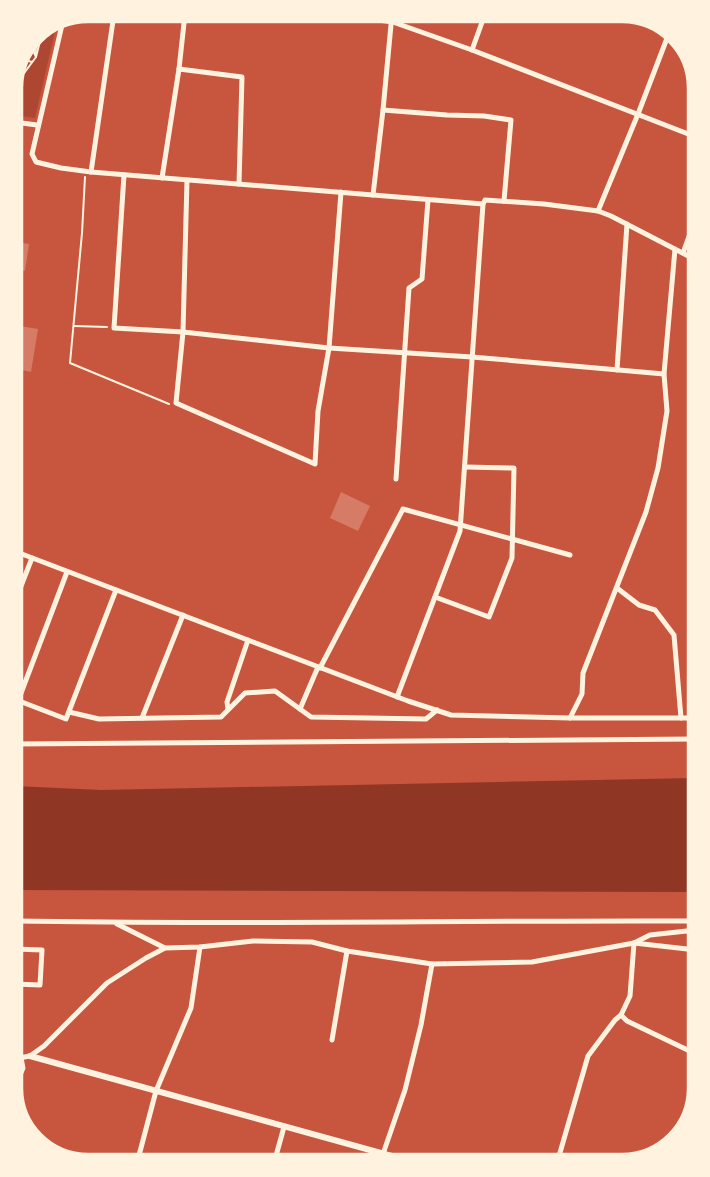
<svg xmlns="http://www.w3.org/2000/svg" width="710" height="1177" font-family="Lato,sans-serif">
<style>
.green{fill:#ae4732}
.water{fill:#8f3625}
.building{fill:#d67c66}
.lines{fill:none;stroke-linecap:round;stroke-linejoin:round}
.path{stroke:#fff3e0;stroke-width:2}
.minor{stroke:#fff3e0;stroke-width:5}
.tertiary{stroke:#fff3e0;stroke-width:6}
.rim{fill:none;stroke:#fff3e0;stroke-width:2.5}
</style>
<rect width="100%" height="100%" fill="#c8553d"/>
<path class="green" d="M56 27 35 118 14 115V84L36 36Z"/>
<path class="water" d="M696 778V892L14 890V786L101 790Z"/>
<g class="building">
<path d="M14 208 22 209 17 242 29 244 25 271 14 269Z"/>
<path d="M14 325 38 329 31 372 14 368Z"/>
<path d="M341 492 370 506 358 531 330 518Z"/>
</g>
<g class="lines">
<g class="path">
<path d="M35 38 36 55"/>
<path d="M36 57 42 33"/>
<path d="M25 60 32 62"/>
<path d="M16 80H19L36 57 31 46"/>
<path d="M85 177 82 233 70 363 169 404"/>
<path d="M74 326 107 327"/>
</g>
<g class="minor">
<path d="M390 21 472 50 696 137"/>
<path d="M62 25 32 154 36 162 61 168 91 172 483 204 485 200 544 204 598 211 611 216 696 260"/>
<path d="M472 50 485 14"/>
<path d="M179 69 242 77 239 184"/>
<path d="M383 110 447 115 484 116 511 120 504 201"/>
<path d="M14 122 37 125"/>
<path d="M91 172 114 14"/>
<path d="M124 175 114 328 183 332 329 348 472 357 664 374"/>
<path d="M162 178 179 69 185 14"/>
<path d="M187 180 183 332 176 403 315 464 318 411 329 348 341 192"/>
<path d="M373 195 383 110 392 14"/>
<path d="M598 211 638 114 669 33"/>
<path d="M683 253 696 217"/>
<path d="M617 370 627 224"/>
<path d="M396 479 409 288 422 279 428 200"/>
<path d="M14 551 408 701 451 715 570 718H696"/>
<path d="M617 588 639 605 655 610 674 635 681 718"/>
<path d="M435 597 489 617 512 558 514 468 465 467"/>
<path d="M14 604 32 558"/>
<path d="M320 668 403 509 570 555"/>
<path d="M397 697 460 531 483 204"/>
<path d="M14 699 66 719 116 590"/>
<path d="M18 701 67 572"/>
<path d="M228 709 227 702 248 640"/>
<path d="M300 709 318 667"/>
<path d="M69 712 99 719 221 717 245 693 275 691 311 717 426 719 437 710"/>
<path d="M142 718 183 615"/>
<path d="M570 718 582 694 583 673 646 512 658 468 667 411 664 374 675 249"/>
<path d="M14 744 696 739"/>
<path d="M14 921C241 925 469 920 696 921"/>
<path d="M117 924 165 948"/>
<path d="M634 943 650 935 696 930"/>
<path d="M14 984 40 985 42 950 14 949"/>
<path d="M621 1015 627 1021 696 1054"/>
<path d="M332 1040 347 951"/>
<path d="M14 1059 30 1056 44 1046 107 983 146 958 165 948 200 947 253 941 312 942 347 951 432 964 532 962 634 943 696 950"/>
<path d="M14 1089 23 1068 21 1058"/>
<path d="M383 1154 405 1090 421 1025 432 964"/>
<path d="M137 1163 156 1091 191 1008 200 947"/>
<path d="M274 1163 284 1127"/>
<path d="M557 1163 588 1056 615 1020 621 1015 630 996 634 943"/>
</g>
<g class="tertiary">
<path d="M335 14 390 21"/>
<path d="M30 1056 417 1163"/>
</g>
</g>
<path d="M0 0H710V1177H0ZM88 22H622A66 66 0 0 1 688 88V1088A66 66 0 0 1 622 1154H88A66 66 0 0 1 22 1088V88A66 66 0 0 1 88 22Z" fill="#fff3e0" fill-rule="evenodd"/>
<path class="rim" d="M88 22H622A66 66 0 0 1 688 88V1088A66 66 0 0 1 622 1154H88A66 66 0 0 1 22 1088V88A66 66 0 0 1 88 22Z"/>
</svg>
